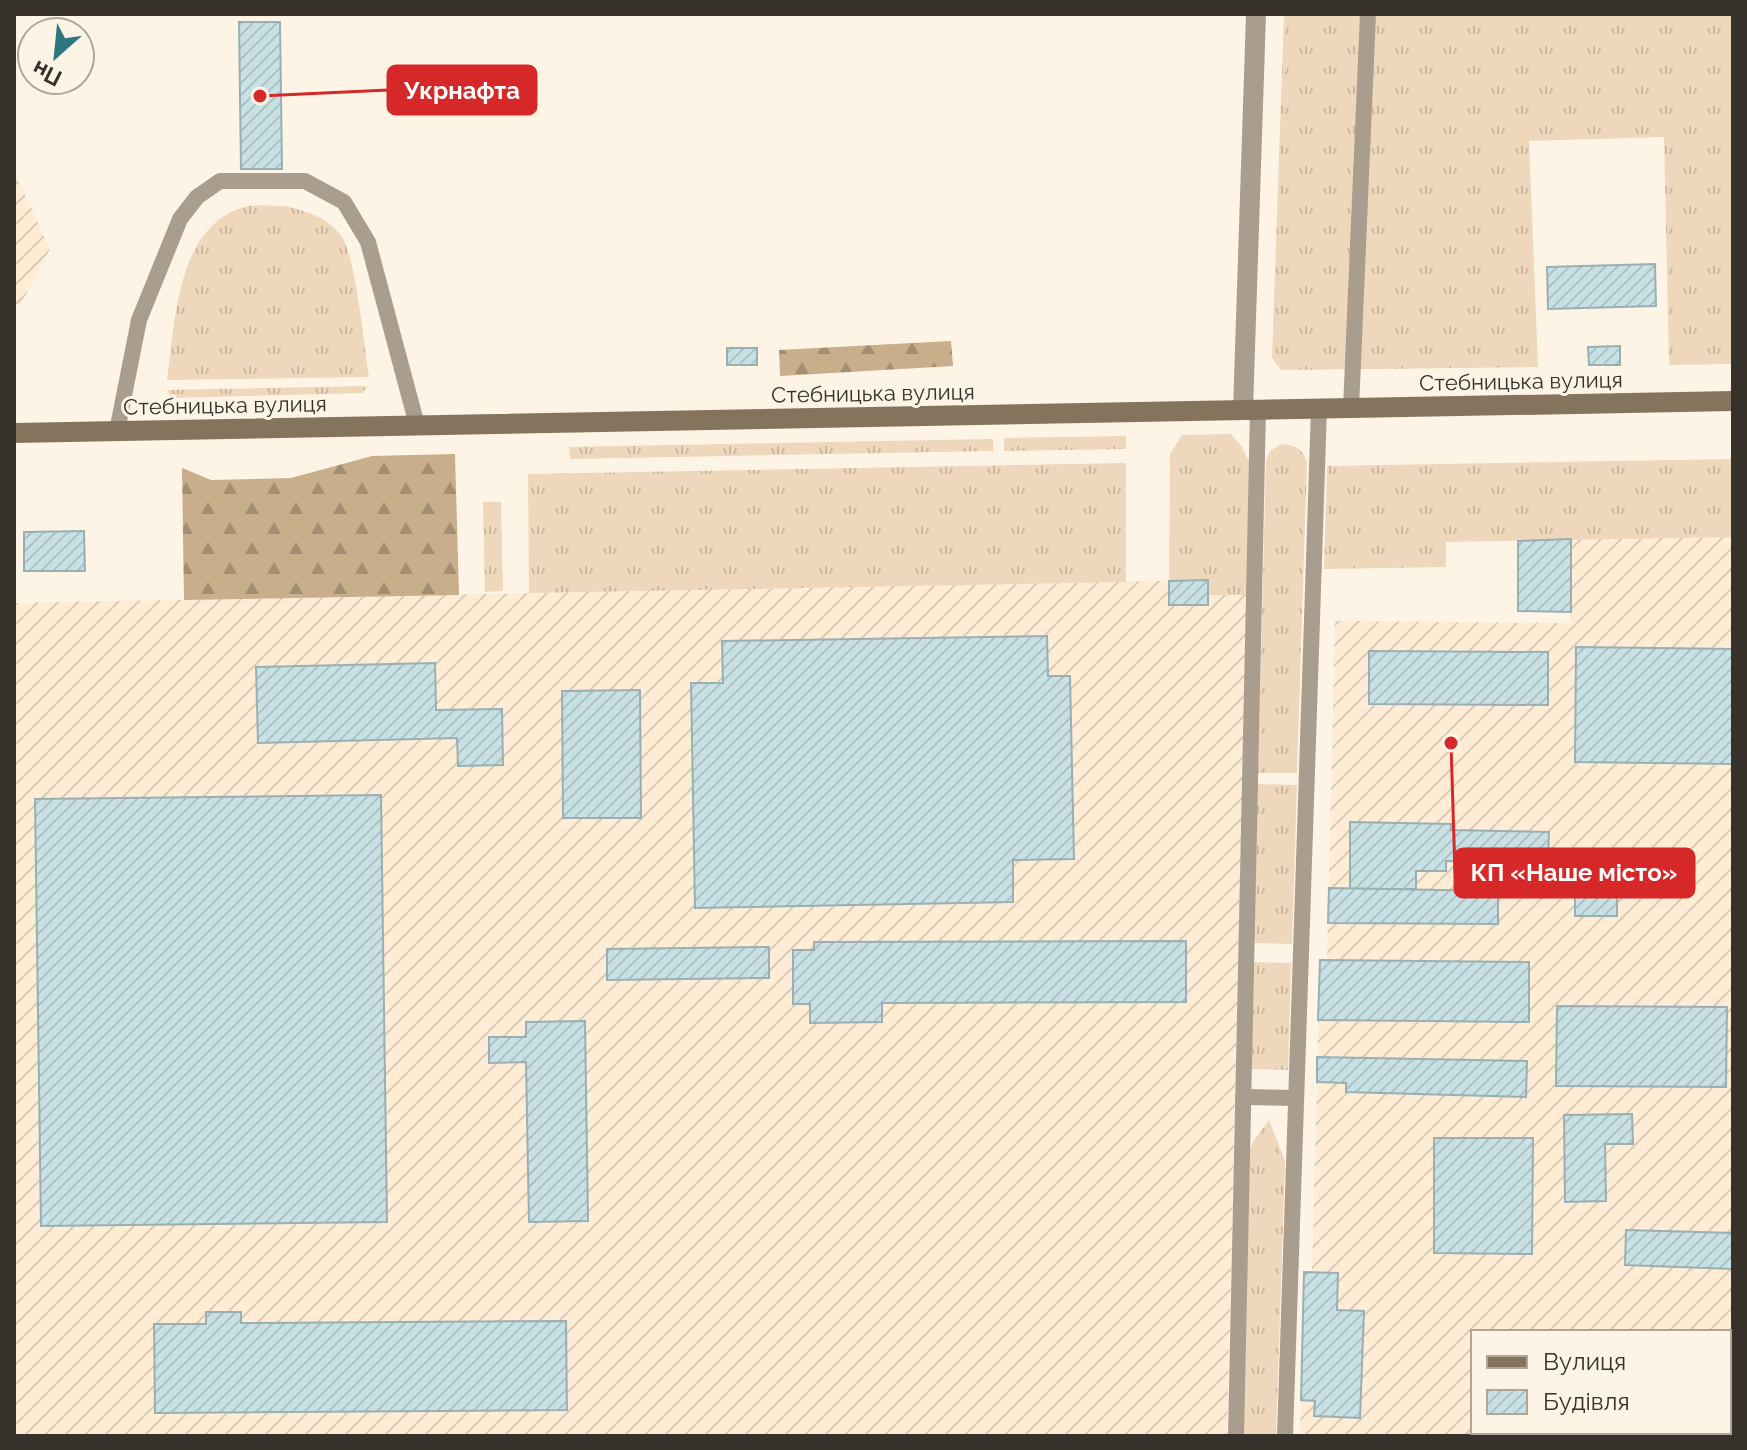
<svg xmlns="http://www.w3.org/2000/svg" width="1747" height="1450" font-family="Raleway,sans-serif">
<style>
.industrial{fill:url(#industrial-furrows);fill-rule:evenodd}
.grass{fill:url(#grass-tufts)}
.forest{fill:url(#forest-firs)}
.building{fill:url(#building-hatch);stroke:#98b0b3;stroke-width:2}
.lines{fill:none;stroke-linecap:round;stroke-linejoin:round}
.lane{stroke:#a99d8e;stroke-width:16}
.street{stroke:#a99d8e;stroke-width:20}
.secondary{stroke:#84735d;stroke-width:20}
.labels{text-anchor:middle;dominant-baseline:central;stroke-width:6;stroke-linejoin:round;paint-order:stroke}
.street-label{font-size:22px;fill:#36312a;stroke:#fef4e6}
.leader{fill:none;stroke:#d62828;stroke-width:3}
.callout-dot{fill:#d62828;stroke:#fef4e6;stroke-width:3}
.callout{fill:#d62828;stroke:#d62828;stroke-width:3}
.callout-label{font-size:24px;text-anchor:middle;font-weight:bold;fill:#fff}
</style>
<defs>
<pattern id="industrial-furrows" width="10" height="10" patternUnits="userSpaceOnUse" patternTransform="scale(2)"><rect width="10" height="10" fill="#feecd4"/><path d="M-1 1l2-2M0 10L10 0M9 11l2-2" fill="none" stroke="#dacbb6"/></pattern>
<pattern id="grass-tufts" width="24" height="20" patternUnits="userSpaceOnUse" patternTransform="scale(2)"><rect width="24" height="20" fill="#eed7ba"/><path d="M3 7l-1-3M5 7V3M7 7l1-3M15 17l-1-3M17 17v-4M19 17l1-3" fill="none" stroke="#cdb9a0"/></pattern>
<pattern id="forest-firs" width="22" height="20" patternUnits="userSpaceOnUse" patternTransform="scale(2)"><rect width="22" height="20" fill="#c8ae8b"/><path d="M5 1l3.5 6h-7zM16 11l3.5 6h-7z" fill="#a38e72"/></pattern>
<pattern id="building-hatch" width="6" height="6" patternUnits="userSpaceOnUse" patternTransform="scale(2)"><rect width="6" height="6" fill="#c8e1e5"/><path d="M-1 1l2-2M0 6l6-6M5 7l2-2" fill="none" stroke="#acc2c5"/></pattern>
</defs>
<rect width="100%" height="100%" fill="#fef4e6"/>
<g class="industrial">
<path d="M14 171 50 249 21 304H14Z"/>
<path d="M1733 537V1436H1300L1304 1272 1312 1271 1320 960H1327L1335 621 1570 623 1571 539ZM1473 1332H1729V1432H1473Z"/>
<path d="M1208 580 1209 595H1247L1227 1436H14V603Z"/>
</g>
<g class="grass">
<path d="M1284 14H1733V364L1669 365 1664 137 1529 141 1538 367 1281 370 1272 358Z"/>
<path d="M284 206C305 210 329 218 342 237 356 259 364 346 369 377L167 380C175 324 176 230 241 208 253 204 270 206 284 206Z"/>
<path d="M367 386 363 393 171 398 167 390Z"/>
<path d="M1231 434 1242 447 1249 462 1247 595H1209L1208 580 1169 581 1170 454 1182 435Z"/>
<path d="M1126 436V449L1004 451V438Z"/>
<path d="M993 439V451L570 459 569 447Z"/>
<path d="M1281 444C1295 445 1302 448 1307 462L1297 773H1258L1266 461 1270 451Z"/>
<path d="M1733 459V537L1446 542V567L1324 569 1327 466Z"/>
<path d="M1126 463V582L529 593 528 474Z"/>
<path d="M483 502H501L503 591 485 592Z"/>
<path d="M1257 784 1297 785 1292 944 1253 943Z"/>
<path d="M1252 962 1291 963 1288 1070 1250 1069Z"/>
<path d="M1269 1120 1285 1161 1276 1436H1240L1247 1158 1254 1140Z"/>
</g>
<g class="forest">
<path d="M951 341 953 366 780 376 779 350Z"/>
<path d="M455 454 459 595 184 600 182 468 211 480 291 478 372 456Z"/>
</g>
<g class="building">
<path d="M239 22H280L282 169H241Z"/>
<path d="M1655 264 1656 306 1548 309 1547 267Z"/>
<path d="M1620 346V365H1589L1588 347Z"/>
<rect x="727" y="348" width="30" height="17"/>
<path d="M84 531 85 571H24V532Z"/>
<path d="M1571 539V612L1518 611V541Z"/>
<path d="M1208 580V605H1169V581Z"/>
<path d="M1047 636 1048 676H1070L1074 859 1013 860V902L695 908 691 683H723L722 641Z"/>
<path d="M1576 647 1733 649V764L1575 762Z"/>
<path d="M1369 651 1548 652V705L1369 704Z"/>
<path d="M435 663 436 710 502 709 503 765 458 766 457 738 258 743 256 667Z"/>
<path d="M640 690 641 818H563L562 691Z"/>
<path d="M381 795 387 1222 41 1226 35 799Z"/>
<path d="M1350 822 1451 824V830L1549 832 1548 863 1446 861V871H1416V889H1350Z"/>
<path d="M1329 888 1498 891V924L1328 923Z"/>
<rect x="1575" y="892" width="42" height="24"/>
<path d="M1186 941V1002L882 1003V1022L810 1023V1004H793V950H814V942Z"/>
<path d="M769 947V978L607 980V949Z"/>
<path d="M1320 960 1529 962V1022L1318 1020Z"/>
<path d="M1557 1006 1727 1007 1726 1087 1556 1086Z"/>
<path d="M585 1021 588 1221 529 1222 526 1062 489 1063V1037H526V1022Z"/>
<path d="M1317 1057 1527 1061 1526 1097 1346 1092V1083L1317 1082Z"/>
<path d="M1632 1114 1633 1144H1605L1606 1201 1565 1202 1564 1115Z"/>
<path d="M1434 1138H1533L1532 1254 1434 1253Z"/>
<path d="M1626 1230 1733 1233V1269L1625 1265Z"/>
<path d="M1304 1272 1338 1273 1337 1310 1364 1311 1360 1418 1314 1416 1315 1401 1301 1400Z"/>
<path d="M206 1312H241V1323L566 1321 567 1410 155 1413 154 1324H206Z"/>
</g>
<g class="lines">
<g class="lane">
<path d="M1351 408 1368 14"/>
<path d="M117 431 139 320 180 219 197 197 220 181H305L344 202 368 242 417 425"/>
<path d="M1243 1097 1296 1098"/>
<path d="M1236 1436 1258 409"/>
<path d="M1285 1436 1319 408"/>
</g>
<path class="street" d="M1243 410 1256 14"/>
<path class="secondary" d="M14 433 1733 401"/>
</g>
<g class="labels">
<g class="street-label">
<text transform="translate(1521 381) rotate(-1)">Стебницька вулиця</text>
<text transform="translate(873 393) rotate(-1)">Стебницька вулиця</text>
<text transform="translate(225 405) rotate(-1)">Стебницька вулиця</text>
</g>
</g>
<path class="leader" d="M260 96L388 90M1451 743L1455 873"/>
<g class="callout-dot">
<circle cx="260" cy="96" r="8"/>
<circle cx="1451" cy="743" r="8"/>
</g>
<g class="callout">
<rect x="388" y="66" width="148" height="48" rx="8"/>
<rect x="1455" y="849" width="239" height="48" rx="8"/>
</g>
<g class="callout-label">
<text x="462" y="99">Укрнафта</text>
<text x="1574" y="881">КП «Наше місто»</text>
</g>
<rect width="1747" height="1450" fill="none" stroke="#36312a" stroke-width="32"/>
<rect x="1471" y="1330" width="260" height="104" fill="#fef4e6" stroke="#aea69b" stroke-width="2"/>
<rect x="1487" y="1356" width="40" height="12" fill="#84735d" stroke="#aea69b" stroke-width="2"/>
<text x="1543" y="1370" font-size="24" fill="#36312a">Вулиця</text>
<rect x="1487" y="1390" width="40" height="24" fill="url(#building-hatch)" stroke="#aea69b" stroke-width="2"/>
<text x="1543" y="1410" font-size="24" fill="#36312a">Будівля</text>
<g transform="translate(56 56) rotate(207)"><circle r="38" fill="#fef4e6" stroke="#aea69b" stroke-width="2"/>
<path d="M0-6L14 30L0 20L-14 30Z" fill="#2e7680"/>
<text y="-12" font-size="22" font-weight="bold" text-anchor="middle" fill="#36312a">Пн</text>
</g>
</svg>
